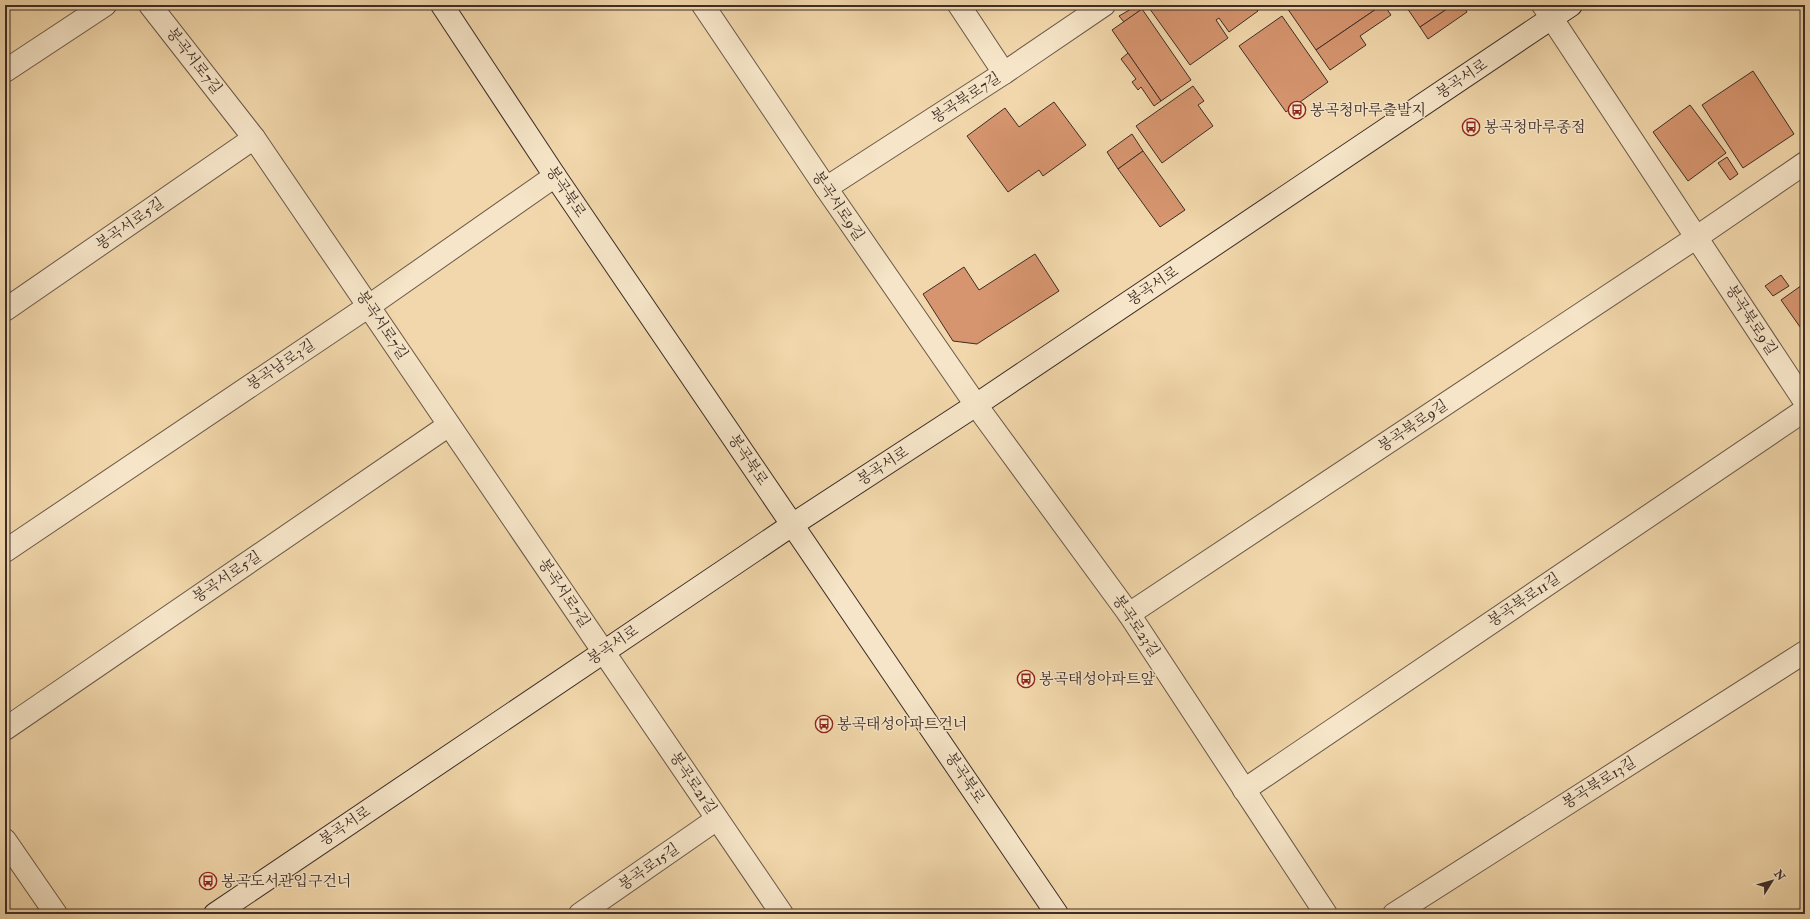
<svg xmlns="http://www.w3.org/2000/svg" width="1810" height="919" font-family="'IM FELL Double Pica','Noto Serif KR',serif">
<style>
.building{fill:#d6956f;stroke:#3d2d27}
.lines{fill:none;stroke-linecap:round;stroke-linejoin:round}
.street-casing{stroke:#6a5848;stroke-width:24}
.secondary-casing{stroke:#3d2d27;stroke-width:24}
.street{stroke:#f6e5c8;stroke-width:22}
.secondary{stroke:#f6e5c8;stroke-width:22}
.labels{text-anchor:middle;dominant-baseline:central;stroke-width:3;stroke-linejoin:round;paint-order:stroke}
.street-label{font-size:15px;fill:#3d2d27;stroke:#f6e5c8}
.poi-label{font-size:15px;fill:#3d2d27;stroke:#f6e5c8;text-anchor:start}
</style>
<rect width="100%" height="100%" fill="#f1d7ab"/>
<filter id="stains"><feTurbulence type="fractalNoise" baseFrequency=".005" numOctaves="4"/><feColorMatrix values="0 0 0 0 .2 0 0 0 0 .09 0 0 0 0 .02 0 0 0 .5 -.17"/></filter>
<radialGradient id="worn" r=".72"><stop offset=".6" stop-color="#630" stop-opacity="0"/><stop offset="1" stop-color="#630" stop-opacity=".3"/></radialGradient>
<g class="building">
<path d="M1138 5 1142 9 1124 22 1119 16Z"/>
<path d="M1147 5H1254L1258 11 1229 32 1219 18 1216 20 1228 38 1190 65Z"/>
<path d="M1285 5H1382L1316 50Z"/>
<path d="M1382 5H1384L1391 15 1360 36 1366 45 1330 70 1316 50Z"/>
<path d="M1405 5H1453L1420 27Z"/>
<path d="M1453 5H1463L1467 12 1428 39 1420 27Z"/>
<path d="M1142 9 1191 80 1161 101 1112 30Z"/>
<path d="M1282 16 1328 82 1286 112 1239 46Z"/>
<path d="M1128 53 1161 101 1154 106 1141 87 1138 90 1132 82 1136 79 1121 59Z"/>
<path d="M1753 71 1794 134 1743 168 1702 105Z"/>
<path d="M1805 74V83L1801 77Z"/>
<path d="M1193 86 1204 101 1198 105 1213 126 1162 163 1136 126Z"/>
<path d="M1054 102 1086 145 1043 176 1039 170 1008 192 967 136 1005 108 1019 127Z"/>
<path d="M1690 105 1726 153 1688 181 1653 132Z"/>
<path d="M1132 134 1143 151 1118 169 1107 152Z"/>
<path d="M1143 151 1185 210 1160 227 1118 169Z"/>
<path d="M1727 157 1738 174 1730 180 1718 163Z"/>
<path d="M1805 206V217L1800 210Z"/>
<path d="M1035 254 1059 291 977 344 953 341 923 294 964 267 979 290Z"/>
<path d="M1781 275 1789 286 1773 296 1765 286Z"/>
<path d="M1805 283V334L1781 300Z"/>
</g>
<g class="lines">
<defs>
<g id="street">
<path d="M150 5 254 138 782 914"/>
<path d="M703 5 826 188 976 405 1129 614 1326 914"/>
<path d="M959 5 1004 73"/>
<path d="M1543 5 1805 402"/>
<path d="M5 71 105 5"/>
<path d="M826 188 1004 73 1104 5"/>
<path d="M5 310 254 138"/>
<path d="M5 551 369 306 555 176"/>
<path d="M1129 614 1697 237 1805 163"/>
<path d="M5 729 449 425"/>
<path d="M1244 790 1805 410"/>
<path d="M5 840 56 914"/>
<path d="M580 914 717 819"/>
<path d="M1394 914 1805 652"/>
</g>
<g id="secondary">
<path d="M442 5 555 176 1057 914"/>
<path d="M215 914 792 525 976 405 1571 5"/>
</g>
</defs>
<use href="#street" class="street-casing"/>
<use href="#secondary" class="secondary-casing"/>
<use href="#street" class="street"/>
<use href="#secondary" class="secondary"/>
</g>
<defs>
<symbol id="bus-ring" viewBox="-11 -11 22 22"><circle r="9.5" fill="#f6e5c8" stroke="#8f2418" stroke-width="1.5"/><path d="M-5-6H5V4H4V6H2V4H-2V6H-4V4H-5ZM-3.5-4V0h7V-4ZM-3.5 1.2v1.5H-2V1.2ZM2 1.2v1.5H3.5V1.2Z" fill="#8f2418"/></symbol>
</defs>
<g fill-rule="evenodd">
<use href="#bus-ring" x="1287" y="100" width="20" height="20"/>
<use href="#bus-ring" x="1461" y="117" width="20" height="20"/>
<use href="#bus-ring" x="1016" y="669" width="20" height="20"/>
<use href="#bus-ring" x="814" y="714" width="20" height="20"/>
<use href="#bus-ring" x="198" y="871" width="20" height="20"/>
</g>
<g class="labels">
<g class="street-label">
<text transform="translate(194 61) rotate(52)">봉곡서로7길</text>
<text transform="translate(1462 79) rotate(-34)">봉곡서로</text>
<text transform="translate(966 98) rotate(-33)">봉곡북로7길</text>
<text transform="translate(566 192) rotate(56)">봉곡북로</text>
<text transform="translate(838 206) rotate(56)">봉곡서로9길</text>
<text transform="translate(130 224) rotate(-35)">봉곡서로5길</text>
<text transform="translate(1153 286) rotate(-34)">봉곡서로</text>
<text transform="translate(1751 320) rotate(57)">봉곡북로9길</text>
<text transform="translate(382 325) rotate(56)">봉곡서로7길</text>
<text transform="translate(281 365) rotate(-34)">봉곡남로3길</text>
<text transform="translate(1413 426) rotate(-34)">봉곡북로9길</text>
<text transform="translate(748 460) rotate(56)">봉곡북로</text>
<text transform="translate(883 466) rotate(-33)">봉곡서로</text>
<text transform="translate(227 577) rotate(-34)">봉곡서로5길</text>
<text transform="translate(564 593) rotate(56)">봉곡서로7길</text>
<text transform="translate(1524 600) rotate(-34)">봉곡북로11길</text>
<text transform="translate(1136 626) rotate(56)">봉곡로23길</text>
<text transform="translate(613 645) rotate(-34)">봉곡서로</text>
<text transform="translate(965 778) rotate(56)">봉곡북로</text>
<text transform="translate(693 783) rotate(56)">봉곡로21길</text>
<text transform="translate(1599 783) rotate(-32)">봉곡북로13길</text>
<text transform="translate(345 826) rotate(-34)">봉곡서로</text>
<text transform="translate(649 867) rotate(-35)">봉곡로15길</text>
</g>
<g class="poi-label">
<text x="1310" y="110">봉곡청마루출발지</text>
<text x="1484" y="127">봉곡청마루종점</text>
<text x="1039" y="679">봉곡태성아파트앞</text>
<text x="837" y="724">봉곡태성아파트건너</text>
<text x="221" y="881">봉곡도서관입구건너</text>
</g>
</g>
<rect width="1810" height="919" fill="none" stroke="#f1d7ab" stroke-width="20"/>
<rect x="6" y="6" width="1798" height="907" fill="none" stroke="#3d2d27" stroke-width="2"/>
<rect x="10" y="10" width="1790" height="899" fill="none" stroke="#3d2d27"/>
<g transform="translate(1772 881) rotate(53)" stroke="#f6e5c8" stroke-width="3" paint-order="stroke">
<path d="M0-3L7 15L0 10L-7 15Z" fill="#3d2d27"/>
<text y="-6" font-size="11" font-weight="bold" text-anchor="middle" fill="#3d2d27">N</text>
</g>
<rect width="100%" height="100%" filter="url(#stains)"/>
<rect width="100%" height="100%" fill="url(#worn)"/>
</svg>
